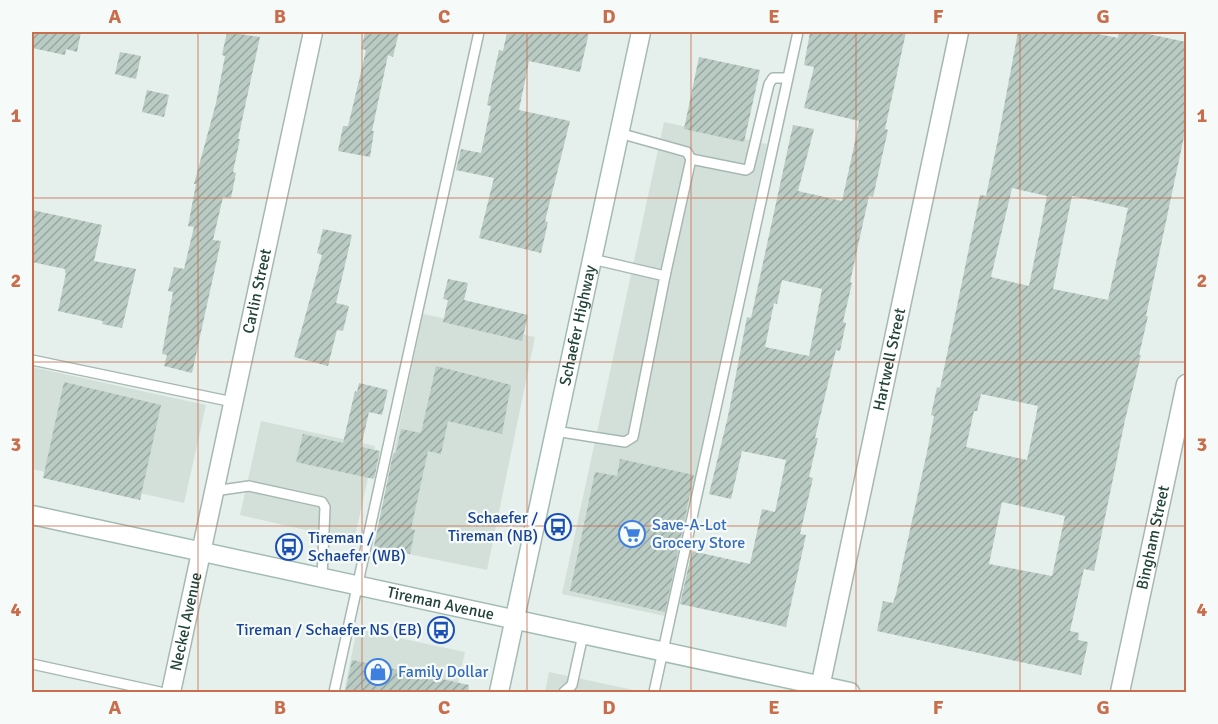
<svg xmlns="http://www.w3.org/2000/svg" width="1218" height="724" font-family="Signika,sans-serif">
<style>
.built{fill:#d3e0da}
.building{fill:url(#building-hatch);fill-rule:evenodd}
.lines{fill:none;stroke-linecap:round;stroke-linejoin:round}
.lane-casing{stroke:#a7b8b2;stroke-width:12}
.street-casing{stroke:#a7b8b2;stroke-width:21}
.secondary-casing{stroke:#a2bcb3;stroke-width:21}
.lane{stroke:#fff;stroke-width:9}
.street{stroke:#fff;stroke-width:18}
.secondary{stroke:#fff;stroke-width:18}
.grid{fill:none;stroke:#c86e4d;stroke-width:1.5;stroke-opacity:0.55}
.labels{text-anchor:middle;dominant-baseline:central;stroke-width:4.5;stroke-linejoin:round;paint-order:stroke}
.street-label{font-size:16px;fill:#22443a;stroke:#f6fbf9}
.transit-label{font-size:16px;fill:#164399;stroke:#f6fbf9;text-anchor:end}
.shop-label{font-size:16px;fill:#366cbe;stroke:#f6fbf9;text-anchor:start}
.neatline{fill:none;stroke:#c86e4d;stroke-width:2}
.grid-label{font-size:20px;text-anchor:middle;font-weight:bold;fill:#c86e4d}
</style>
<defs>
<pattern id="building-hatch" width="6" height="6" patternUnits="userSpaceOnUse" patternTransform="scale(1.5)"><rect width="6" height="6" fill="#bacbc4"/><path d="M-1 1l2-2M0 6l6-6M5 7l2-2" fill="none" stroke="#97a6a0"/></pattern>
</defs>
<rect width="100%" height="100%" fill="#e5efeb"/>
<g class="built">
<path d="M664 122 767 144 665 616 562 594Z"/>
<path d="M423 314 535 337 487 570 374 547Z"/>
<path d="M32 367 206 405 184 503 32 469Z"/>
<path d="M261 421 375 446 354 541 240 515Z"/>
<path d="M357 629 465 652 456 692H344Z"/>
<path d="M549 672 643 692H545Z"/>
</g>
<g class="building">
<path d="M32 32H81L77 52 66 49 65 55 32 48 34 41 32 40Z"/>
<path d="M227 32 260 37 238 139H240L233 172 236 173 231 198 223 197 213 240 221 241 192 373 164 366 167 355 162 354 173 292 168 291 174 267 184 269 194 227 188 226 196 184H194L216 103 225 56 222 55Z"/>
<path d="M365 32H399L393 57 388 55 372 131H374L370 157 338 151 343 126H348L356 93 366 50 361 49Z"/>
<path d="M507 32H589L580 72 529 61 519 110 570 121 545 221 548 222 541 253 479 238 494 178 456 170 461 149 481 153 491 106 487 105 499 50 503 51Z"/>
<path d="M810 32H906L885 129 888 130 873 197 869 196 850 282 852 283 843 322 846 323 840 351 836 350 815 438H818L809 477 813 478 800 534 806 535 786 627 680 604 692 551 750 564 762 509 775 512 786 460 742 451 731 499 709 494 728 416 747 317 751 318 793 125 814 129 798 191 842 201 853 151 859 121 804 108 814 67 804 65ZM782 280 822 289 809 356 765 347 774 303 777 304Z"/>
<path d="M1018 32H1088L1118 38 1119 32H1139L1186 42V127L1146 316H1148L1139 355H1141L1125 420 1094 571 1084 569 1070 631 1079 633 1078 640 1088 642 1081 675 877 631 883 601 893 603 896 594 927 452 934 416 931 415 937 387 940 388 980 195 986 196 997 144ZM1012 188 1047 196 1029 286 991 277ZM1072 196 1128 208 1108 300 1053 289ZM981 394 1038 406 1027 460 966 447 974 411H977ZM1002 502 1065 516 1052 576 989 564Z"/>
<path d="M120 52 141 56 136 79 115 74Z"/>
<path d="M699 57 760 70 744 142 684 129Z"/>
<path d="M147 90 169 95 164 117 142 112Z"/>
<path d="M32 210 102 225 94 261 136 269 122 328 102 324 103 321 58 311 66 273H65V269L32 262Z"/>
<path d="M323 229 352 235 336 303 349 306 343 331 337 330 328 366 294 357 322 255 317 253Z"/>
<path d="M448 279 468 283 464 300 528 315 522 341 443 322 448 300 443 299Z"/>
<path d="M436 366 511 385 502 434 448 421 441 454 428 451 411 529 415 530 410 554 374 546 393 454 396 452 401 429 421 433Z"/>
<path d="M64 382 161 405 140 500 43 478Z"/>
<path d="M359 383 388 390 382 415 369 412 361 447 380 451 374 479 296 462 303 434 343 443 355 391 357 392Z"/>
<path d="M620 459 694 475 665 612 570 591 595 472 617 476Z"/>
<path d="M352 660 469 685 468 693H345Z"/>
</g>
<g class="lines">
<defs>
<g id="lane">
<path d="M619 133 687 152 691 159 665 276"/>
<path d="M691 159 746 170 749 168 769 84 773 78H787"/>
<path d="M32 360 233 402"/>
<path d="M555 431 625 442 633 437 665 276 592 259"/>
<path d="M214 491 249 486 322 502 325 507 322 578"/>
<path d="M32 664 160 692"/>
<path d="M334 692 479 32"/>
<path d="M564 692 572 685 583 635"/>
<path d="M654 692 798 32"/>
</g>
<g id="street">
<path id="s1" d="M171 692 313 32"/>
<path id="s2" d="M819 692 959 32"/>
<path id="s3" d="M1120 692 1186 384"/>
</g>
<g id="secondary">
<path id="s4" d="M32 515 850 692"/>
<path id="s5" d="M499 692 641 32"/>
</g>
</defs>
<use href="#lane" class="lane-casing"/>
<use href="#street" class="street-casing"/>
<use href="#secondary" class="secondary-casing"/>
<use href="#lane" class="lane"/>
<use href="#street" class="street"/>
<use href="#secondary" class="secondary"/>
</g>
<path class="grid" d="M198 32V692M362 32V692M527 32V692M691 32V692M856 32V692M1020 32V692M32 198H1186M32 362H1186M32 526H1186"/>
<defs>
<symbol id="bus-ring" viewBox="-11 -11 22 22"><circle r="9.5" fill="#f6fbf9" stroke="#1a4fb4" stroke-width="1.5"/><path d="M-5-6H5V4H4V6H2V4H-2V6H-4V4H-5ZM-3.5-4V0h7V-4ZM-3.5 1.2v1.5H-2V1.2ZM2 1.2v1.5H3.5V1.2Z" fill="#1a4fb4"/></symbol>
<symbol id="supermarket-ring" viewBox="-11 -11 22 22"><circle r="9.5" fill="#f6fbf9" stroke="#3f7fe0" stroke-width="1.5"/><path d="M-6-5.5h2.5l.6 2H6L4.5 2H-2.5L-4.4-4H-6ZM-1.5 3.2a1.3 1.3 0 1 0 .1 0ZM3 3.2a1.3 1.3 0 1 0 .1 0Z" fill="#3f7fe0"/></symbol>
<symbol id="shop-ring" viewBox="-11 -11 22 22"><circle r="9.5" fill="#f6fbf9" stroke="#3f7fe0" stroke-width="1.5"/><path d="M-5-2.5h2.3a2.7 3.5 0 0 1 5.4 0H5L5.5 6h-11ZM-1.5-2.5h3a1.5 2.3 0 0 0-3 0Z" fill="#3f7fe0"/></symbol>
</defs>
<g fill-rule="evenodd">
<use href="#bus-ring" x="543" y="512" width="30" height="30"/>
<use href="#supermarket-ring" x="617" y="519" width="30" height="30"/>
<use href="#bus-ring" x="274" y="532" width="30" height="30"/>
<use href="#bus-ring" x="426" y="615" width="30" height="30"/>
<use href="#shop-ring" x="363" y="657" width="30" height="30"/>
</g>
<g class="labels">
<g class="street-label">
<text stroke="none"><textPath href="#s1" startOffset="410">Carlin Street</textPath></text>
<text stroke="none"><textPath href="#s5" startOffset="375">Schaefer Highway</textPath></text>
<text stroke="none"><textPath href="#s2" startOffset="340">Hartwell Street</textPath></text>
<text stroke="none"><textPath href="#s3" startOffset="158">Bingham Street</textPath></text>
<text stroke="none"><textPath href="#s4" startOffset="418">Tireman Avenue</textPath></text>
<text stroke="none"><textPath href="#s1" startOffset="72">Neckel Avenue</textPath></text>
</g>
<g class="transit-label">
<text x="538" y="518">Schaefer /<tspan x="538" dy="18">Tireman (NB)</tspan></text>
<text x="308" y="538" text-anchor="start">Tireman /<tspan x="308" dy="18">Schaefer (WB)</tspan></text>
<text x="422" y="630">Tireman / Schaefer NS (EB)</text>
</g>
<g class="shop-label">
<text x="652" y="525">Save-A-Lot<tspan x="652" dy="18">Grocery Store</tspan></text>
<text x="398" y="672">Family Dollar</text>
</g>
</g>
<rect width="1218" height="724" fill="none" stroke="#f6fbf9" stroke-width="66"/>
<rect x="33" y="33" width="1152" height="658" class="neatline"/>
<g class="grid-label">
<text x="115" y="23">A</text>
<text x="280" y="23">B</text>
<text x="444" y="23">C</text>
<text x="609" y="23">D</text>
<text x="774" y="23">E</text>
<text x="938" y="23">F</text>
<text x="1103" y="23">G</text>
<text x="16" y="122">1</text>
<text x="1202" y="122">1</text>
<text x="16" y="287">2</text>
<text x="1202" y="287">2</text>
<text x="16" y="451">3</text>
<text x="1202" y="451">3</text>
<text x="16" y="616">4</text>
<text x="1202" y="616">4</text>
<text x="115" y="714">A</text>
<text x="280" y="714">B</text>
<text x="444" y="714">C</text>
<text x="609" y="714">D</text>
<text x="774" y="714">E</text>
<text x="938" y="714">F</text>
<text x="1103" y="714">G</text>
</g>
</svg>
